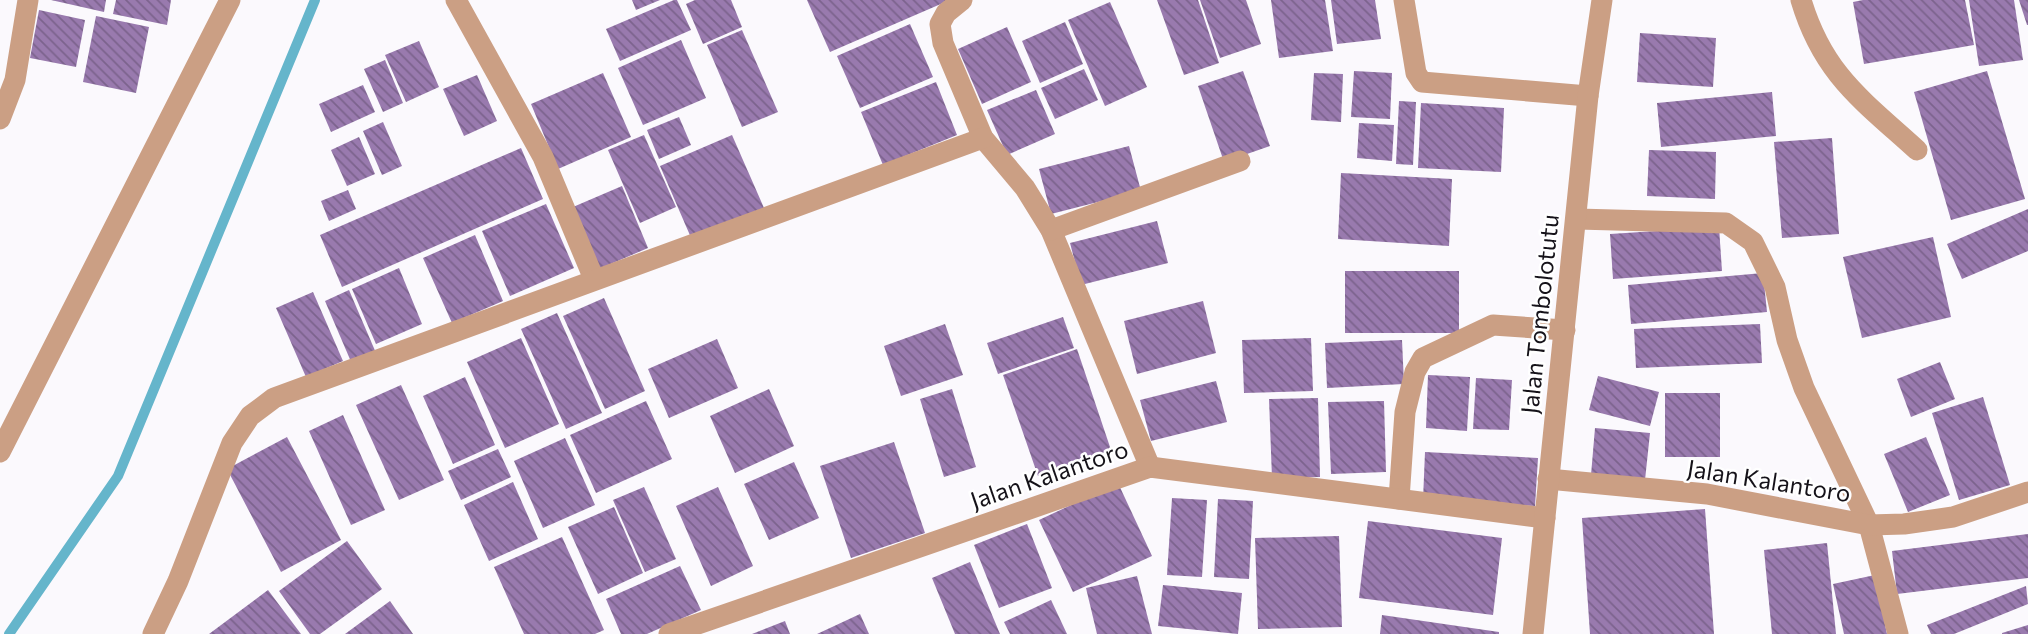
<svg xmlns="http://www.w3.org/2000/svg" width="2028" height="634" font-family="Commissioner,sans-serif">
<style>
.lines{fill:none;stroke-linecap:round;stroke-linejoin:round}
.stream{stroke:#65b5cb;stroke-width:10}
.building{fill:url(#building-back-hatch)}
.minor{stroke:#cb9f84;stroke-width:21}
.tertiary{stroke:#cb9f84;stroke-width:21}
.labels{text-anchor:middle;dominant-baseline:central;stroke-width:5;stroke-linejoin:round;paint-order:stroke}
.street-label{font-size:24px;fill:#151219;stroke:#fff}
</style>
<defs>
<pattern id="building-back-hatch" width="6" height="6" patternUnits="userSpaceOnUse" patternTransform="scale(1.75)"><rect width="6" height="6" fill="#997aae"/><path d="M-1 5l2 2M0 0l6 6M5-1l2 2" fill="none" stroke="#7c638d"/></pattern>
</defs>
<rect width="100%" height="100%" fill="#fbf9fd"/>
<g class="lines">
<path class="stream" d="M9 634 118 476 315 0"/>
</g>
<g class="building">
<path d="M51 0H106L104 12Z"/>
<path d="M116 0H171L167 25 113 14Z"/>
<path d="M632 0H660L636 10Z"/>
<path d="M674 0H677L691 30 620 61 606 29Z"/>
<path d="M695 0H731L742 27 703 44 686 4Z"/>
<path d="M807 0H950L830 52Z"/>
<path d="M1157 0H1198L1219 63 1184 75Z"/>
<path d="M1200 0H1246L1261 44 1220 58Z"/>
<path d="M1271 0H1325L1333 51 1279 58Z"/>
<path d="M1331 0H1375L1381 39 1337 44Z"/>
<path d="M1863 0H1965L1974 45 1864 64 1853 2Z"/>
<path d="M1969 0H2014L2023 60 1979 66Z"/>
<path d="M2019 0H2028V25H2027Z"/>
<path d="M1110 2 1147 87 1105 106 1068 20Z"/>
<path d="M39 10 85 20 76 67 30 58Z"/>
<path d="M96 16 149 27 136 93 83 82Z"/>
<path d="M1065 22 1083 64 1040 83 1022 41Z"/>
<path d="M910 24 933 77 860 108 837 56Z"/>
<path d="M1007 27 1031 82 982 104 958 49Z"/>
<path d="M742 30 778 112 742 127 707 45Z"/>
<path d="M1640 33 1716 38 1713 87 1637 82Z"/>
<path d="M681 40 706 98 643 125 618 68Z"/>
<path d="M419 41 439 87 406 102 385 55Z"/>
<path d="M385 60 403 103 383 112 364 69Z"/>
<path d="M1084 69 1098 100 1055 119 1041 88Z"/>
<path d="M1243 71 1270 146 1224 162 1198 86Z"/>
<path d="M1354 71 1392 73 1390 119 1351 117Z"/>
<path d="M1987 71 2025 199 1951 220 1914 92Z"/>
<path d="M603 73 631 137 558 169 531 104Z"/>
<path d="M1314 73 1343 74 1341 122 1311 120Z"/>
<path d="M477 75 497 121 464 136 443 89Z"/>
<path d="M936 82 957 135 883 165 861 112Z"/>
<path d="M363 85 375 112 331 132 319 104Z"/>
<path d="M1036 90 1055 134 1007 155 987 110Z"/>
<path d="M1772 92 1776 136 1661 147 1657 103Z"/>
<path d="M1399 101 1416 102 1413 165 1396 164Z"/>
<path d="M1421 103 1504 108 1501 172 1418 168Z"/>
<path d="M679 117 691 145 659 159 647 130Z"/>
<path d="M383 122 402 166 382 175 363 131Z"/>
<path d="M1359 123 1394 125 1392 161 1357 158Z"/>
<path d="M644 135 676 207 640 223 608 150Z"/>
<path d="M732 135 764 208 692 240 660 166Z"/>
<path d="M359 137 375 174 347 186 331 150Z"/>
<path d="M1832 138 1839 234 1782 238 1774 142Z"/>
<path d="M1129 146 1141 191 1051 214 1039 169Z"/>
<path d="M521 148 543 199 342 287 320 235Z"/>
<path d="M1649 150 1716 152 1715 199 1647 196Z"/>
<path d="M1341 173 1452 179 1449 246 1338 239Z"/>
<path d="M622 186 648 248 592 272 566 210Z"/>
<path d="M348 190 356 209 329 221 321 201Z"/>
<path d="M546 204 574 268 510 296 482 231Z"/>
<path d="M2028 209V251L1962 279 1947 244Z"/>
<path d="M1157 221 1168 263 1081 285 1070 243Z"/>
<path d="M1719 227 1722 271 1613 279 1610 234Z"/>
<path d="M475 235 503 301 452 323 423 258Z"/>
<path d="M1933 237 1951 317 1862 338 1843 257Z"/>
<path d="M399 268 422 324 376 344 352 289Z"/>
<rect x="1345" y="271" width="114" height="62"/>
<path d="M1763 273 1767 312 1631 324 1628 285Z"/>
<path d="M349 290 376 353 352 364 325 301Z"/>
<path d="M313 292 343 361 306 377 276 308Z"/>
<path d="M604 298 645 391 605 409 563 316Z"/>
<path d="M1203 301 1216 353 1137 374 1124 321Z"/>
<path d="M557 313 602 413 566 429 521 329Z"/>
<path d="M1063 317 1074 348 998 374 987 343Z"/>
<path d="M945 324 963 375 901 396 884 346Z"/>
<path d="M1760 324 1762 363 1636 368 1634 329Z"/>
<path d="M521 338 559 424 505 448 467 362Z"/>
<path d="M1311 338 1313 391 1244 393 1242 340Z"/>
<path d="M717 339 738 388 669 418 648 369Z"/>
<path d="M1402 340 1404 384 1327 388 1325 343Z"/>
<path d="M1077 349 1111 450 1038 476 1003 375Z"/>
<path d="M1940 362 1955 399 1911 417 1897 379Z"/>
<path d="M1428 375 1470 377 1467 431 1426 428Z"/>
<path d="M1598 376 1659 392 1650 426 1589 410Z"/>
<path d="M465 377 495 445 453 464 423 396Z"/>
<path d="M1476 378 1512 380 1509 430 1473 429Z"/>
<path d="M1216 381 1227 422 1151 441 1140 400Z"/>
<path d="M401 385 444 480 399 500 356 405Z"/>
<path d="M769 389 794 446 735 473 710 416Z"/>
<path d="M952 389 976 467 944 477 920 399Z"/>
<rect x="1665" y="393" width="55" height="64"/>
<path d="M1983 397 2010 485 1959 500 1932 413Z"/>
<path d="M1318 398 1320 477 1272 478 1269 399Z"/>
<path d="M646 401 672 459 596 493 570 435Z"/>
<path d="M1384 401 1386 472 1331 474 1328 402Z"/>
<path d="M343 415 385 510 351 525 309 431Z"/>
<path d="M1595 428 1650 433 1645 480 1591 475Z"/>
<path d="M287 437 341 540 281 572 227 469Z"/>
<path d="M1926 437 1950 495 1908 512 1884 454Z"/>
<path d="M565 438 595 505 543 528 514 461Z"/>
<path d="M894 442 925 533 851 558 820 466Z"/>
<path d="M498 449 511 477 461 500 448 471Z"/>
<path d="M1425 452 1538 458 1535 506 1423 500Z"/>
<path d="M794 462 819 518 769 540 744 484Z"/>
<path d="M513 482 538 539 489 561 464 505Z"/>
<path d="M1118 483 1152 556 1073 592 1039 520Z"/>
<path d="M644 487 676 559 645 572 613 500Z"/>
<path d="M718 487 753 566 711 586 676 506Z"/>
<path d="M1172 498 1207 500 1202 577 1167 575Z"/>
<path d="M1218 499 1253 501 1249 579 1214 577Z"/>
<path d="M614 507 643 573 598 594 568 527Z"/>
<path d="M1705 509 1714 634H1590L1582 518Z"/>
<path d="M1368 521 1502 538 1493 615 1359 598Z"/>
<path d="M1027 524 1052 588 999 608 974 545Z"/>
<path d="M2028 534V578L1897 594 1892 551Z"/>
<path d="M1339 536 1342 627 1258 629 1255 538Z"/>
<path d="M562 537 604 630 595 634H524L494 567Z"/>
<path d="M347 541 382 589 320 634H310L279 591Z"/>
<path d="M1827 543 1836 634H1772L1764 550Z"/>
<path d="M970 562 1000 634H955L932 578Z"/>
<path d="M680 566 701 610 647 634H621L606 599Z"/>
<path d="M1875 575 1887 634H1844L1833 584Z"/>
<path d="M1137 576 1152 634H1097L1086 588Z"/>
<path d="M1163 585 1242 593 1238 634 1158 626Z"/>
<path d="M2026 586 2028 604 1954 634H1931L1927 625Z"/>
<path d="M268 590 301 634H209Z"/>
<path d="M1051 600 1067 634H1010L1004 622Z"/>
<path d="M390 601 413 634H345Z"/>
<path d="M860 614 869 634H817Z"/>
<path d="M1382 615 1499 632V634H1380Z"/>
<path d="M785 621 790 634H752Z"/>
<path d="M2028 625V634H2002V633Z"/>
</g>
<g class="lines">
<g class="minor">
<path d="M456 0 543 157 594 279"/>
<path d="M962 0 946 13 940 24 943 43 983 138 1025 188 1051 230 1150 467"/>
<path d="M1404 0 1416 73 1422 82 1588 96"/>
<path d="M1801 0C1823 74 1862 100 1917 150"/>
<path d="M0 119 15 80 28 0"/>
<path d="M1577 219 1726 223 1753 242 1775 287 1787 340 1804 388 1869 525 1898 634"/>
<path d="M1051 230 1240 161"/>
<path d="M0 452 230 0"/>
<path d="M1548 479 1707 494 1869 525 1904 524 1953 517 2028 492"/>
<path d="M1399 499 1405 412 1415 372 1423 358 1493 325 1565 330"/>
<path d="M153 634 178 581 232 443 250 416 274 398 983 138"/>
<path d="M669 634 1150 467 1545 518"/>
</g>
<path class="tertiary" d="M1533 634 1588 96 1602 0"/>
</g>
<g class="labels">
<g class="street-label">
<text transform="translate(1539 314) rotate(-84)">Jalan Tombolotutu</text>
<text transform="translate(1049 474) rotate(-19)">Jalan Kalantoro</text>
<text transform="translate(1769 480) rotate(9)">Jalan Kalantoro</text>
</g>
</g>
</svg>
